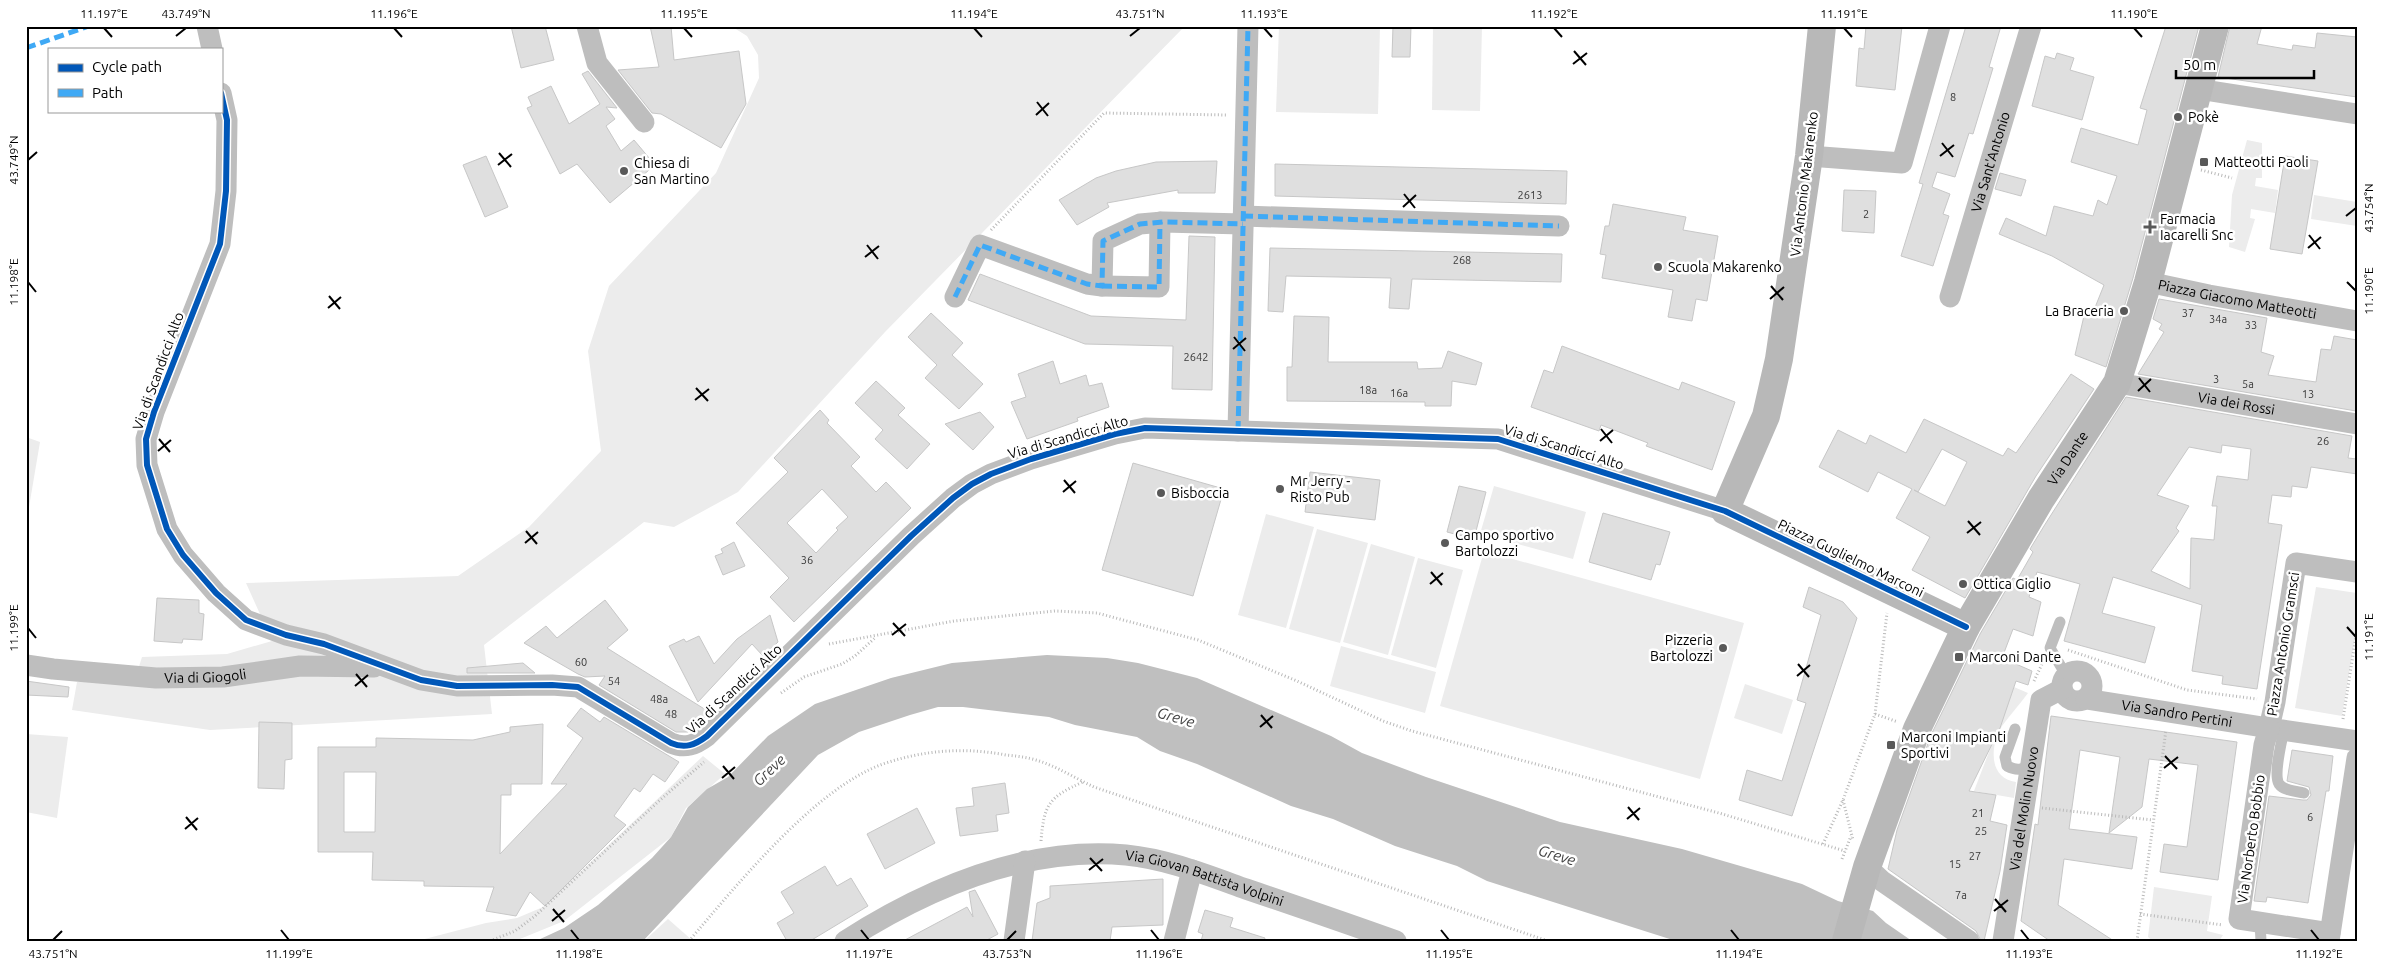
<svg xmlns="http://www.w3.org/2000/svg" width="2383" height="967" font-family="Ubuntu,sans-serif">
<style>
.green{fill:#ececec}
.water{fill:#bfbfbf}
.building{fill:#dfdfdf;stroke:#c7c7c7;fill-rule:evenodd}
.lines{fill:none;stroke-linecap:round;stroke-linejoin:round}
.path{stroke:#b9b9b9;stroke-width:3;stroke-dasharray:1 2.5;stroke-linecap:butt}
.lane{stroke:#bebebe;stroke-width:11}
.street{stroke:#bebebe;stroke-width:21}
.secondary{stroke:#b8b8b8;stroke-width:28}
.quiet{stroke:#3fa9f5;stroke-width:5;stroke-dasharray:10 5;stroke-linecap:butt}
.cycleway-casing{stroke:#fff;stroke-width:9}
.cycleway{stroke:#0057b8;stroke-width:6}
.ticks{fill:none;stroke:#000;stroke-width:2}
.poi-dot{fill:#595959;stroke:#fff;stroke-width:2}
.labels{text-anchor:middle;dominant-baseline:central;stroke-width:5;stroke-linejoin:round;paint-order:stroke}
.number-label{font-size:11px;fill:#383838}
.poi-label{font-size:14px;fill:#000;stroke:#fff;text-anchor:start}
.street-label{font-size:14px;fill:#000;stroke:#fff}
.water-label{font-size:15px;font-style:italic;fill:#444;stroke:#fff}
.neatline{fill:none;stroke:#000;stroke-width:2}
.ticks-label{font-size:12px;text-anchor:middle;fill:#000}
</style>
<rect width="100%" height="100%" fill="#fff"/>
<g class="green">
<path d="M731 26H1185L885 332 738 492 674 527 644 522 484 645 492 714 210 730 72 710 77 682 135 679 142 657 227 654 272 641 246 583 458 576 529 527 601 451 588 351 609 286 716 173 759 78 758 55 747 36Z"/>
<path d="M1279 26H1380L1378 114 1276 112Z"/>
<path d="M1433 26H1482L1480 111 1432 110Z"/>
<path d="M2247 140 2262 143V178H2256L2255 186 2278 190 2275 213 2251 209 2250 218 2255 219 2245 252 2229 247 2232 195Z"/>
<path d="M2314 195 2357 202V226L2311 219Z"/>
<path d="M26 437 40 442 26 525Z"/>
<path d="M1494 486 1586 512 1573 559 1480 534Z"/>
<path d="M1266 514 1314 527 1286 628 1238 615Z"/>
<path d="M1317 529 1368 543 1340 643 1289 629Z"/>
<path d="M1371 544 1415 557 1388 655 1343 642Z"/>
<path d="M1484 551 1744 623 1700 779 1440 706Z"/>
<path d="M1418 558 1463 570 1436 668 1391 655Z"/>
<path d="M2316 587 2357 593V625L2342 716 2295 708Z"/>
<path d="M1341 646 1436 672 1425 713 1330 686Z"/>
<path d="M1745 684 1793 700 1782 734 1734 718Z"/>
<path d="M2014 687 2028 693C2020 704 2010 715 2002 726 1990 746 1988 778 2016 782L2014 798 1974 791Z"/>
<path d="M26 734 68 737 57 818 26 812Z"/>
<path d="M703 756 725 774 686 808 671 837 564 921 515 941H417L486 923 517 918 543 907Z"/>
<path d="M2154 887 2212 896 2207 931 2223 935 2219 941H2153L2148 937Z"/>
<path d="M668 919 693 941H644Z"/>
</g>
<path class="water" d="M1047 655 1107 658 1138 663 1197 678 1331 736 1362 753 1426 777 1560 822 1682 849 1802 884 1838 901 1873 911 1886 923 1912 941H1676L1487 881 1457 866 1395 846 1333 819 1291 806 1197 764 1160 751 1137 737 1075 725 1049 717 963 707H938L910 715 859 732 818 755 643 941H536L564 928 598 905 652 858 671 837 688 807 707 789 728 777 768 736 815 704 891 678 952 663Z"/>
<g class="building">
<path d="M511 26H545L554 60 521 68Z"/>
<path d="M650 26H671L674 60 739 51 746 104 721 148 661 114 652 113 618 70 659 67Z"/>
<path d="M1393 26H1411L1410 57H1392Z"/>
<path d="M1866 26H1902L1895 90 1856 86 1859 48 1864 49Z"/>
<path d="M1966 26H2001L1989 67 1993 68 1973 134 1969 133 1955 177 1937 172 1932 187 1950 194 1943 214 1949 216 1933 266 1901 256 1923 184 1919 183Z"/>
<path d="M2166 26H2199L2133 278 2106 367 2075 355 2086 307 2094 310 2104 285 2052 256 1999 234 2006 218 2046 236 2054 206 2093 216 2098 200 2107 205 2117 176 2071 162 2081 128 2138 145 2147 110 2140 108Z"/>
<path d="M2230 26H2262L2257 44 2292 50 2293 45 2315 48 2317 33 2357 37V97L2218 77Z"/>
<path d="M2057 53 2074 58 2070 70 2094 77 2082 120 2032 106 2045 56 2055 59Z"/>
<path d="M588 71 617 108 606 107 615 119 606 126 621 151 634 140 655 165 610 203 577 164 560 174 527 108 532 106 528 97 551 86 569 124 600 104 582 74Z"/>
<path d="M486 156 508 207 485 217 463 165Z"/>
<path d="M2285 156 2318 161 2302 254 2270 249Z"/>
<path d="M1217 161 1215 193H1178V190L1107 203 1109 207 1077 225 1059 200 1096 178 1116 171 1156 162Z"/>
<path d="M1275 164 1567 171 1566 204 1275 196Z"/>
<path d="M2000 173 2026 180 2021 196 1995 189Z"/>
<path d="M1844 190 1876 191 1874 233 1842 231Z"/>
<path d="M1613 204 1686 217 1683 230 1718 236 1707 301 1696 299 1692 321 1668 317 1673 290 1602 278 1606 255 1600 254 1605 226H1609Z"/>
<path d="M1189 236 1215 237 1212 390 1172 389 1173 346 1085 344 968 300 980 274 1091 316 1186 320Z"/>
<path d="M1270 248 1562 254 1561 282 1412 279 1409 309 1389 308 1391 278 1286 276 1283 312 1268 311Z"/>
<path d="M2159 299 2267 318 2261 352 2274 356 2268 375 2316 382 2321 349 2331 350 2334 336 2357 340 2356 411 2138 374 2164 332 2159 329 2162 324 2153 319Z"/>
<path d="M931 313 963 343 952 355 983 384 959 409 925 378 937 365 908 337Z"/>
<path d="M1294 316 1329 317 1328 362H1417L1418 369 1442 368 1448 351 1482 363 1476 385 1452 381 1451 406H1425V402L1287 401V367H1292Z"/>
<path d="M1562 346 1679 390 1682 382 1735 402 1712 470 1646 446 1648 443 1601 425 1599 431 1531 407 1544 370 1553 373Z"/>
<path d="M1053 361 1060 384 1086 375 1089 386 1102 383 1109 407 1077 418 1078 421 1027 439 1011 402 1026 397 1018 374Z"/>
<path d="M2071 374 2094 389 2036 476 1965 598 1912 570 1930 537 1896 518 1912 489 1878 472 1868 492 1819 467 1838 430 1866 444 1870 435 1906 453 1924 419 2003 456 2008 448 2016 453ZM1942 449 1967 462 1945 506 1914 490 1918 492Z"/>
<path d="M876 381 905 408 898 415 930 444 907 469 875 439 883 430 855 403Z"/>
<path d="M2126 397 2352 436 2348 458 2357 459V474L2311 467 2307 488 2292 486 2291 497 2272 495 2268 523 2282 525 2257 689 2222 684 2223 676 2192 671 2202 605 2113 577 2102 613 2155 627 2145 663 2064 641 2080 584 2037 572 2029 597 2041 602 2033 636 2013 629 2002 658 2032 671 2028 685 2016 681 2000 728 1969 791 1996 795 1990 821 2007 825 2000 871 1984 941H1981L1976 931 1888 869 1897 830 1931 735 1980 634 2013 578 2017 580 2033 552 2030 549 2044 526ZM2222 445 2251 449 2248 480 2217 476 2212 506H2217L2214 540 2191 538 2190 589 2151 571 2179 531 2176 528 2189 506 2157 495 2189 447 2221 453Z"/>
<path d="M820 410 829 420 827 423 860 457 851 466 876 492 886 482 911 508 794 622 770 597 789 578 736 523 788 472 774 458ZM822 489 848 517 836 528 838 530 816 553 787 523Z"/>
<path d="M980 412 994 427 973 450 945 424Z"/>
<path d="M1133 463 1224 489 1193 596 1102 570Z"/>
<path d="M1310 472 1380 480 1375 520 1305 512Z"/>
<path d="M1459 486 1486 492 1474 539 1447 532Z"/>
<path d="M1603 513 1670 532 1660 565 1656 564 1651 580 1589 562Z"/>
<path d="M734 542 745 566 723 575 715 556 723 553 721 549Z"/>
<path d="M1809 587 1843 602 1857 618 1792 816 1739 800 1747 770 1782 781 1806 703 1797 700 1821 615 1803 607Z"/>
<path d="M157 598 199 600V613L204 614 202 640 183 639 182 643 154 641Z"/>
<path d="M605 600 628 630 607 648 706 710V716L688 732H676L599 685 605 676 585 677 578 674 524 643 546 626 557 638Z"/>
<path d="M770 615 778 642 763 656 752 644 698 702 669 646 684 639 686 642 699 636 714 664 737 639Z"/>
<path d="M523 663 535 673H467V668Z"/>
<path d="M26 681 69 687 68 697 26 695Z"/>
<path d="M581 708 600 722 604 717 679 762 665 782 653 774 640 792 634 788 614 816 626 825 545 906 530 892 516 916 486 911 494 887 424 886V881L372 880 373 852H318V747H376V738L473 740 510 732V727L543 724 542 784H511V795H501L500 854 567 784H551L583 738 567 726ZM344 772H376L375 832H344Z"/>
<path d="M2051 716 2237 742 2218 880 2160 872 2164 844 2187 847 2198 765 2149 759 2142 807 2109 833 2120 757 2080 750 2069 829 2137 837 2132 869 2064 859 2058 905 2114 941H2050L2021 921 2035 824 2038 825Z"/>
<path d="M259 722 292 723V759L285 760 284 789 258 788Z"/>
<path d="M2292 750 2333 756 2329 791H2326L2308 903 2267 897 2266 902 2254 901 2269 796 2303 800H2307L2311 795 2309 787 2287 781Z"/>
<path d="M1005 783 1009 813 996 815 998 831 960 836 956 808 974 806 972 788Z"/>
<path d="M917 808 935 843 885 869 867 834Z"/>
<path d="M825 866 837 886 851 878 868 906 810 941H787L777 923 794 913 781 892Z"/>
<path d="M1163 879V925L1112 927 1110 941H1032L1037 903 1050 898V886Z"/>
<path d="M975 890 998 934 985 941H903L967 907 973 917 969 892Z"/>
<path d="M1205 910 1233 918 1230 927 1265 938 1264 941H1201L1203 934 1198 932Z"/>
</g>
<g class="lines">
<g class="path">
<path d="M2201 170 2232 178"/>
<path d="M991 230 1104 113 1228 115"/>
<path d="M829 644 954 621 1055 611 1097 613 1198 640 1297 681 1383 721 1412 731 1719 813 1845 851"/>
<path d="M2068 650 2187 690 2257 699"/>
<path d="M2034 681 2042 664"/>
<path d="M781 693 804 677 842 664 855 656 876 637"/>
<path d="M1875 714 1898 722"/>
<path d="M2343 719 2357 629"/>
<path d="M1843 800 1853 840"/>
<path d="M2042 808 2153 820"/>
<path d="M1041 841C1044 804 1049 797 1083 782"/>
<path d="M1823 844 1843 800 1875 714 1887 613"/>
<path d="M1842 859 1851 836"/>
<path d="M2140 914 2223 925"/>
<path d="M490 941 515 931 535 916 660 800 704 762"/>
<path d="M689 941C736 886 815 788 883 764 924 750 964 747 1006 755 1016 756 1026 757 1036 760 1056 766 1075 778 1094 787L1548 941"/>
<path d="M2137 941 2166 730"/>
</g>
<g class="lane">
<path d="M2060 622 2050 648 2066 675"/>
<path d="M2015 729 2005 757 2007 766C2017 771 2022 770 2031 764"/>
<path d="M2284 729C2282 741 2273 774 2279 784 2284 791 2296 791 2304 793"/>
<path d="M2260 922 2261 941"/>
</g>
<g class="street">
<path d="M207 26 212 49"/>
<path d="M587 26 597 63 644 122"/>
<path d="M2198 89 2357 114"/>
<path d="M221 93 227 120 226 191 220 244 154 412 146 439 147 465 167 529 183 555 216 593 246 620 286 635 324 644 421 680 457 686 552 685 578 687 671 743C685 749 695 745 707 736L911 536 953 498 972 484 991 474 1031 459 1115 434 1145 428 1498 439 1725 511"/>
<path d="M1809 156 1902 163 1940 26"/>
<path d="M1243 216 1559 226"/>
<path id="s1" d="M2148 282 2209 295 2357 321"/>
<path d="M1102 286 1159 287 1160 222"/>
<path d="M955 297 980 245 1087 284 1102 286 1103 241 1140 224 1163 222 1243 224"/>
<path id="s2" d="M1950 297 2031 26"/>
<path id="s3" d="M2117 383 2357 424"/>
<path d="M1238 431 1248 26"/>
<path d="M2357 572 2296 563 2275 702 2269 728 2357 741"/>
<path id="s4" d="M26 665 53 669 156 678 223 677 300 666 374 667"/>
<circle cx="2077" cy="686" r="15"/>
<path id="s5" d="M2086 699 2269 728 2264 745 2239 919 2330 933"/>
<path d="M1867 867 1882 881 1969 941"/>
<path id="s6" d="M845 941C928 888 1026 846 1126 855 1167 859 1207 875 1246 889 1296 906 1346 923 1396 941"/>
<path d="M1014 941 1025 861"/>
<path d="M1174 941 1192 870"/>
<path id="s7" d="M2003 941 2041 700 2062 689"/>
<path d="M2329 941 2357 758"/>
</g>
<g class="secondary">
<path d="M1822 26 1809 156 1779 359 1766 416 1725 511 1966 627"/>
<path id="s8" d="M1846 941 1867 867 1917 729 1966 627 2041 499 2117 383 2148 282 2215 26"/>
</g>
<g class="quiet">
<path d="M26 48 89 26"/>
<path d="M1243 216 1559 226"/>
<path d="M1102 286 1159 287 1160 222"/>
<path d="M955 297 980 245 1087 284 1102 286 1103 241 1140 224 1163 222 1243 224"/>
<path d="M1238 431 1248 26"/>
</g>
<defs>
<path id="cycleway" d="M221 93 227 120 226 191 220 244 154 412 146 439 147 465 167 529 183 555 216 593 246 620 286 635 324 644 421 680 457 686 552 685 578 687 671 743C685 749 695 745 707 736L911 536 953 498 972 484 991 474 1031 459 1115 434 1145 428 1498 439 1725 511 1966 627"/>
</defs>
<use href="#cycleway" class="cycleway-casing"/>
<use href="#cycleway" class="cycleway"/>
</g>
<path class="ticks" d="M104 28 112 37M394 28 402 37M684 28 692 37M974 28 982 37M1264 28 1272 37M1554 28 1562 37M1844 28 1852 37M2134 28 2142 37M176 36 186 28M1130 36 1140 28M1574 51 1586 65M1573 64 1587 53M1037 102 1048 116M1036 115 1049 103M1942 143 1953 157M499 153 511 167M1940 156 1954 145M28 160 37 152M498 165 512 154M1404 194 1415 208M1403 207 1416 195M2346 216 2356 208M2309 235 2320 249M867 245 878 259M2308 248 2321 237M865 257 879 246M28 282 36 292M2347 282 2356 291M1771 286 1783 300M329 296 340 309M1770 299 1784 287M328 308 341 297M1234 337 1245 351M1233 349 1246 338M2139 378 2150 392M696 388 708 401M2138 391 2151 379M695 400 709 389M1601 429 1612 443M159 439 170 452M1600 441 1613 430M158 451 171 440M1064 480 1075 493M1063 492 1076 481M1968 521 1980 535M526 531 537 544M1967 533 1981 522M525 543 538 532M1431 572 1442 585M1430 584 1443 573M893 623 905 636M2347 627 2356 637M28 628 36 638M892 635 906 624M1798 664 1809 677M356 674 367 687M1797 676 1810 665M355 686 368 675M1261 715 1272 728M1260 727 1273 716M2165 756 2177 769M723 766 734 779M2164 768 2178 757M722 778 735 767M1628 807 1639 820M186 817 197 830M1627 819 1640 808M185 829 198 818M1090 858 1102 871M1089 870 1103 859M1995 899 2006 912M553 909 564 922M1994 911 2008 900M552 921 565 910M281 930 289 940M571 930 579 940M861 930 869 940M1151 930 1159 940M1441 930 1449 940M1731 930 1739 940M2021 930 2029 940M2311 930 2319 940M53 940 62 931M1007 940 1016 931"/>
<g class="poi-dot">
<circle cx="2178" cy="117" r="5"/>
<rect x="2199" y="157" width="10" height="10" rx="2.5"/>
<circle cx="624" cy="171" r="5"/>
<path d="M2147.5 219.5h5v5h5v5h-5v5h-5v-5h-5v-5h5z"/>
<circle cx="1658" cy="267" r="5"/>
<circle cx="2124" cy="311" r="5"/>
<circle cx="1280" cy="489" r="5"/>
<circle cx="1161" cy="493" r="5"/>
<circle cx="1445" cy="543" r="5"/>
<circle cx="1963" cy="584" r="5"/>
<circle cx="1723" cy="648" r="5"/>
<rect x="1954" y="652" width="10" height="10" rx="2.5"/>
<rect x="1886" y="740" width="10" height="10" rx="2.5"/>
</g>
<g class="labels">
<g class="number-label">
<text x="1953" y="97">8</text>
<text x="1530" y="195">2613</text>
<text x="1866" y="214">2</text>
<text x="1462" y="260">268</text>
<text x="2188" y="313">37</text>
<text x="2218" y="319">34a</text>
<text x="2251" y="325">33</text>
<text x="1196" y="357">2642</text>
<text x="2216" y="379">3</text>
<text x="2248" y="384">5a</text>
<text x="1368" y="390">18a</text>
<text x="1399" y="393">16a</text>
<text x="2308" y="394">13</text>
<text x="2323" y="441">26</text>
<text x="807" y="560">36</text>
<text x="581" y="662">60</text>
<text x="614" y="681">54</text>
<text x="659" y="699">48a</text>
<text x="671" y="714">48</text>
<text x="1978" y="813">21</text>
<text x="2310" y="817">6</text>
<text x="1981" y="831">25</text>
<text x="1975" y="856">27</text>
<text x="1955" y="864">15</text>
<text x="1961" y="895">7a</text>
</g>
<g class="poi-label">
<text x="2188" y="117">Pokè</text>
<text x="2214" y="162">Matteotti Paoli</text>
<text x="634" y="163">Chiesa di<tspan x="634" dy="16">San Martino</tspan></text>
<text x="2160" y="219">Farmacia<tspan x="2160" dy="16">Iacarelli Snc</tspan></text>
<text x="1668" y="267">Scuola Makarenko</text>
<text x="2114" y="311" text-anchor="end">La Braceria</text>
<text x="1290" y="481">Mr Jerry -<tspan x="1290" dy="16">Risto Pub</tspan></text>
<text x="1171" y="493">Bisboccia</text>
<text x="1455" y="535">Campo sportivo<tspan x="1455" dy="16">Bartolozzi</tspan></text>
<text x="1973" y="584">Ottica Giglio</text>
<text x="1713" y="640" text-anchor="end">Pizzeria<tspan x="1713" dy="16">Bartolozzi</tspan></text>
<text x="1969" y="657">Marconi Dante</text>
<text x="1901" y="737">Marconi Impianti<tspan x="1901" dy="16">Sportivi</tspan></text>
</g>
<g class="street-label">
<text stroke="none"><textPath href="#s2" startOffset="141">Via Sant'Antonio</textPath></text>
<text transform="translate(1804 184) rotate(-83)">Via Antonio Makarenko</text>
<text stroke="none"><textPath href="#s1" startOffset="91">Piazza Giacomo Matteotti</textPath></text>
<text transform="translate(158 371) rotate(-70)">Via di Scandicci Alto</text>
<text stroke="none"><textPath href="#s3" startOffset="121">Via dei Rossi</textPath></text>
<text transform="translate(1068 437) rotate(-16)">Via di Scandicci Alto</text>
<text transform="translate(1564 447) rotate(17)">Via di Scandicci Alto</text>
<text stroke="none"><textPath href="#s8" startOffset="534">Via Dante</textPath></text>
<text transform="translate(1851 558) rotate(26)">Piazza Guglielmo Marconi</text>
<text transform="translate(2283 644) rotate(-81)">Piazza Antonio Gramsci</text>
<text stroke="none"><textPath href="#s4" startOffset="180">Via di Giogoli</textPath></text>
<text transform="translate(734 689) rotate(-43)">Via di Scandicci Alto</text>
<text stroke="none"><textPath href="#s5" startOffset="92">Via Sandro Pertini</textPath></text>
<text stroke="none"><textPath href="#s7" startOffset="134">Via del Molin Nuovo</textPath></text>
<text transform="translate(2251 839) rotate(-82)">Via Norberto Bobbio</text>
<text stroke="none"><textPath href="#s6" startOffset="381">Via Giovan Battista Volpini</textPath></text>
</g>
<g class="water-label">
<text transform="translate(1176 717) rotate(16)">Greve</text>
<text transform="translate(769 770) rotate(-43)">Greve</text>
<text transform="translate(1557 855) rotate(17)">Greve</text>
</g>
</g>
<rect width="2383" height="967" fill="none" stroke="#ffffff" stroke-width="55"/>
<rect x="48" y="48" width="175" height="65" fill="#ffffff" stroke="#999999"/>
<rect x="58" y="64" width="25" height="8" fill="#0057b8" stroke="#999999"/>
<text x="92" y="72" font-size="15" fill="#000000">Cycle path</text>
<rect x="58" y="89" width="25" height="8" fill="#3fa9f5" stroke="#999999"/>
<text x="92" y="98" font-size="15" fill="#000000">Path</text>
<path d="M2176 70v8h138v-8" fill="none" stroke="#000000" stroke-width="2.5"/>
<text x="2183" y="70" font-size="15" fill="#000000" stroke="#ffffff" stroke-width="4" paint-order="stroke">50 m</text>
<rect x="28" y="28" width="2328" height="912" class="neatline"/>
<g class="ticks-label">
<text x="104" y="18">11.197°E</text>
<text x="186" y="18">43.749°N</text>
<text x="394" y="18">11.196°E</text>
<text x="684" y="18">11.195°E</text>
<text x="974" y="18">11.194°E</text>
<text x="1140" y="18">43.751°N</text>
<text x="1264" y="18">11.193°E</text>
<text x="1554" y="18">11.192°E</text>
<text x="1844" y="18">11.191°E</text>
<text x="2134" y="18">11.190°E</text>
<text transform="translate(14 160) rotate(-90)" y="4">43.749°N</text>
<text transform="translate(2369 208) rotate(-90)" y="4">43.754°N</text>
<text transform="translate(14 282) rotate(-90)" y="4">11.198°E</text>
<text transform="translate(2369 291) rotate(-90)" y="4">11.190°E</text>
<text transform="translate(14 628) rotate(-90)" y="4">11.199°E</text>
<text transform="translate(2369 637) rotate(-90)" y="4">11.191°E</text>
<text x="53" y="958">43.751°N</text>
<text x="289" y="958">11.199°E</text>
<text x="579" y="958">11.198°E</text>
<text x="869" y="958">11.197°E</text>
<text x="1007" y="958">43.753°N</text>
<text x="1159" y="958">11.196°E</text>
<text x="1449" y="958">11.195°E</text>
<text x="1739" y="958">11.194°E</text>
<text x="2029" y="958">11.193°E</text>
<text x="2319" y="958">11.192°E</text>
</g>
</svg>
